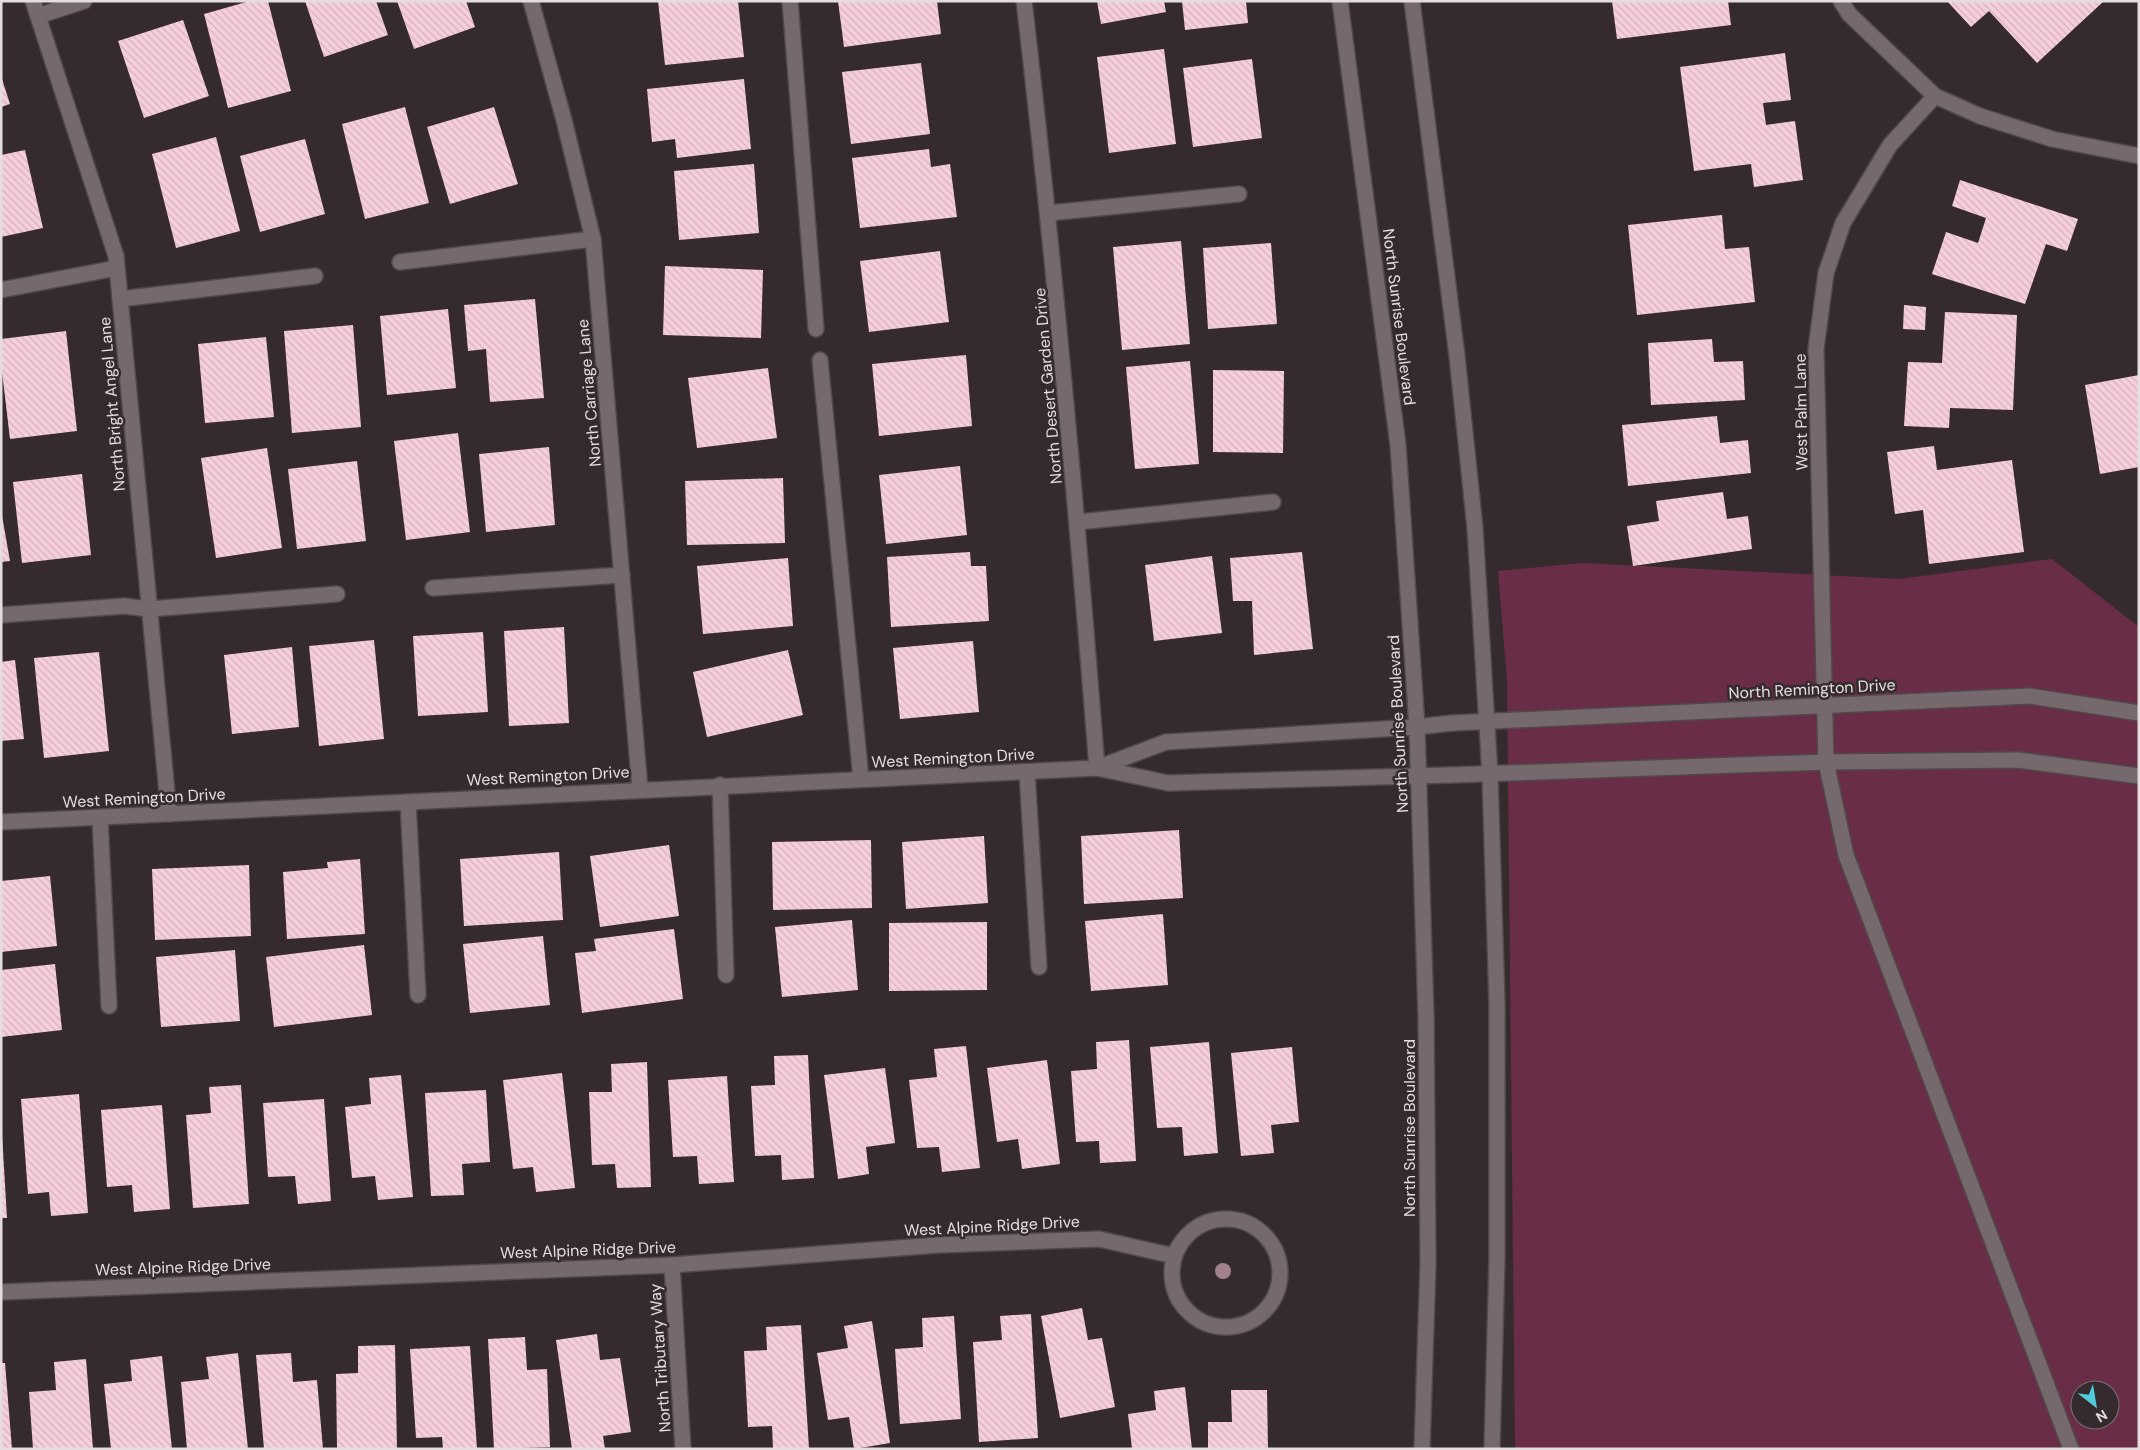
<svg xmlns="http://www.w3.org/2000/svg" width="2140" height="1450" font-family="'DM Sans',sans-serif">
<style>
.grass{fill:#6a2d48;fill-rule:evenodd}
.building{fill:url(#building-back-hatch)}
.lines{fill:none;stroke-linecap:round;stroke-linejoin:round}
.lane-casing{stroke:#50484a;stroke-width:18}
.street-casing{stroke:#50484a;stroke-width:18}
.secondary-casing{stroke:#50484a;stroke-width:18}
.lane{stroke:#75696d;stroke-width:15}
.street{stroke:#75696d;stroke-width:15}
.secondary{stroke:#75696d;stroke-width:15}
.tree{fill:#a1818d}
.labels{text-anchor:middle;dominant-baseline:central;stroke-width:5;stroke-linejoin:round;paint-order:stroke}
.street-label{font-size:16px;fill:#e4dddf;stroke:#352a2e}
</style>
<defs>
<pattern id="building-back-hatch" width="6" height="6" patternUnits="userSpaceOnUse" patternTransform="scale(1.25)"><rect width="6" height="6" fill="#f7cedd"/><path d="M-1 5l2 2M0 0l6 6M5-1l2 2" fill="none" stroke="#d3b2be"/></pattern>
</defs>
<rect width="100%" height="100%" fill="#352a2e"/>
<path class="grass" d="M2052 559 2139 627V1449H1515L1507 680 1498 571 1583 563 1899 579ZM2080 1390H2110V1420H2080Z"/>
<g class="building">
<path d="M250 1H268L291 91 228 108 204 14Z"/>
<path d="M305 1H376L388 35 324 57Z"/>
<path d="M397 1H466L475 27 414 49Z"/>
<path d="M658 1H738L744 57 665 65Z"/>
<path d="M838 1H937L941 34 844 47Z"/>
<path d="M1097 1H1164L1166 12 1101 24Z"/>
<path d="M1182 1H1246L1248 23 1185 30Z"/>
<path d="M1612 1H1728L1731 25 1617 39Z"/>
<path d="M1947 1H2104L2037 63 1989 11 1971 27Z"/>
<path d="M183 20 209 96 144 118 118 41Z"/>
<path d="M1164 49 1176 144 1109 153 1097 57Z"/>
<path d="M1785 53 1791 100 1763 103 1766 125 1795 121 1803 180 1754 187 1751 164 1694 171 1680 67Z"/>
<path d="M1252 59 1262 138 1193 147 1183 68Z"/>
<path d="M921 63 930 134 851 144 842 72Z"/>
<path d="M1 76 10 104 1 107Z"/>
<path d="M744 79 751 149 677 158 675 139 652 142 647 89Z"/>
<path d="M405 107 429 203 365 219 342 124Z"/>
<path d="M494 107 518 184 450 204 427 127Z"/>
<path d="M216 137 240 231 176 248 152 154Z"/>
<path d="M305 139 325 214 260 232 240 156Z"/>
<path d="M929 149 931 167 950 164 957 217 860 228 852 158Z"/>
<path d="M25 150 43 228 1 237V155Z"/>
<path d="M754 164 759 233 679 240 674 171Z"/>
<path d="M1960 180 2078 219 2067 251 2046 244 2025 304 1932 274 1946 232 1978 243 1986 218 1952 206Z"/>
<path d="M1722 215 1725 249 1749 247 1755 302 1637 315 1628 225Z"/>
<path d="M1181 241 1190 344 1122 350 1113 247Z"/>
<path d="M1271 243 1277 324 1208 329 1203 248Z"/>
<path d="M940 251 949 322 869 332 860 261Z"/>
<path d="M665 266 763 270 761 338 663 335Z"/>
<path d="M535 299 544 398 490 402 486 349 468 351 464 305Z"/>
<path d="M1904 305 1926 307 1925 330 1903 329Z"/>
<path d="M448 309 456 388 387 395 380 316Z"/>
<path d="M1945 312 2017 315 2013 410 1950 408 1949 428 1904 426 1908 362 1942 363Z"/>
<path d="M353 325 361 427 292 433 284 331Z"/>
<path d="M66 331 77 431 10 439 1 363V339Z"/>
<path d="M266 337 274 417 205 423 198 344Z"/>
<path d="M1712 339 1714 362 1743 361 1745 400 1651 405 1648 343Z"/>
<path d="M966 355 972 426 879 436 872 364Z"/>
<path d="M1190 361 1199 464 1135 469 1126 367Z"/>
<path d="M768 368 777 438 697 448 688 378Z"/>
<path d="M1213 370 1284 371 1283 453 1213 452Z"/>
<path d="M2139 375V467L2100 474 2085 385Z"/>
<path d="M1717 416 1720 443 1748 440 1751 473 1628 486 1622 425Z"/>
<path d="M458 433 470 532 406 540 394 441Z"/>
<path d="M1934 446 1937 470 2012 460 2024 552 1929 564 1923 510 1895 514 1887 452Z"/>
<path d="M549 447 555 525 486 532 479 454Z"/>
<path d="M267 448 282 548 216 558 201 458Z"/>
<path d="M357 461 366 541 297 549 288 469Z"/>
<path d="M960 466 967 535 886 544 879 475Z"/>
<path d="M82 474 91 555 22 563 13 482Z"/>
<path d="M783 478 785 543 687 545 685 481Z"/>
<path d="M1723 492 1727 519 1748 516 1752 549 1633 566 1627 526 1659 521 1656 501Z"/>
<path d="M1 510 10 561 1 562Z"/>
<path d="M970 552 971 566H986L989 621 891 627 887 557Z"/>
<path d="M1302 552 1313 649 1254 655 1252 601H1233L1230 558Z"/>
<path d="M1212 556 1222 633 1154 641 1145 565Z"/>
<path d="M788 558 793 626 703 634 697 566Z"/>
<path d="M564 627 569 723 509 726 504 631Z"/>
<path d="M483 632 488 712 418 716 413 636Z"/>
<path d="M374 640 384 739 319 746 309 646Z"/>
<path d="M973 641 979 712 900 719 893 648Z"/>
<path d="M292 647 299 727 232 734 224 655Z"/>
<path d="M788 650 803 715 707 737 693 672Z"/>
<path d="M99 652 109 751 44 758 34 658Z"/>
<path d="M15 660 24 739 1 741V662Z"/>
<path d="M1179 830 1183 898 1084 904 1081 836Z"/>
<path d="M984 836 988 903 906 909 902 842Z"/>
<path d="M871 840 872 908 773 910 772 842Z"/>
<path d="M669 845 679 916 600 927 590 856Z"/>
<path d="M559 852 563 920 464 926 460 859Z"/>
<path d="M360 859 365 934 287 939 283 872 328 868 327 862Z"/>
<path d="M249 865 251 936 155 940 152 869Z"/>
<path d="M50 876 57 946 1 952V881Z"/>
<path d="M1163 914 1168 985 1091 991 1085 921Z"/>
<path d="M852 920 858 990 782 997 775 927Z"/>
<path d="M987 922V990L889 991V923Z"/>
<path d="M674 929 683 999 582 1013 575 953 596 951 594 939Z"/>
<path d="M543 936 550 1005 470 1013 463 944Z"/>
<path d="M364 945 372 1015 274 1027 266 957Z"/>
<path d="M235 950 240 1021 161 1027 156 957Z"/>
<path d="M55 964 62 1030 1 1037V970Z"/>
<path d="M1129 1040 1136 1161 1100 1163 1099 1141 1076 1142 1071 1071 1097 1069 1096 1042Z"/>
<path d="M1209 1042 1218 1153 1184 1156 1182 1127 1157 1128 1150 1047Z"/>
<path d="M966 1046 980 1168 942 1172 939 1147 917 1148 909 1080 937 1077 934 1049Z"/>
<path d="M1292 1047 1299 1122 1271 1125 1274 1153 1241 1156 1231 1053Z"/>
<path d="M808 1055 814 1178 782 1180 781 1155 755 1156 751 1086 775 1085 774 1056Z"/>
<path d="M1047 1060 1060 1164 1022 1169 1018 1139 997 1142 987 1068Z"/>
<path d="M647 1062 651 1187 617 1188 615 1164 592 1165 589 1092H612L611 1064Z"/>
<path d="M885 1068 895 1143 866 1147 869 1174 838 1179 824 1075Z"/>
<path d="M562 1073 575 1188 536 1192 533 1167 513 1169 503 1080Z"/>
<path d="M401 1075 413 1197 378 1200 375 1176 352 1178 345 1107 371 1104 369 1078Z"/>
<path d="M727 1076 734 1182 699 1184 697 1156 673 1157 668 1080Z"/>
<path d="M241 1085 249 1204 193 1208 186 1115 211 1113 209 1087Z"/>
<path d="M486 1090 490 1162 462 1164 464 1195 431 1196 425 1093Z"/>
<path d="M79 1094 88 1213 51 1216 49 1192 28 1194 21 1099Z"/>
<path d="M324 1099 331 1201 298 1204 295 1176 268 1177 263 1103Z"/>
<path d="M162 1105 170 1209 134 1212 132 1185 107 1187 101 1110Z"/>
<path d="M1 1118 7 1218H1Z"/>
<path d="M1082 1308 1088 1340 1102 1338 1115 1407 1060 1418 1041 1316Z"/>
<path d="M1031 1314 1038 1438 979 1442 973 1342 1002 1340 1000 1316Z"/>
<path d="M954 1316 961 1419 900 1424 895 1349 923 1347 922 1318Z"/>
<path d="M872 1321 890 1443 854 1449 849 1417 828 1420 817 1353 848 1348 844 1326Z"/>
<path d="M801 1325 809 1448 773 1449 772 1426 748 1427 744 1351 767 1350 766 1327Z"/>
<path d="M597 1334 600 1360 620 1358 631 1432 603 1436 605 1449H572L556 1340Z"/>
<path d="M525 1337 527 1370 547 1369 550 1447 494 1449 488 1339Z"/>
<path d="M395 1345 397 1449H337L336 1374 358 1373V1346Z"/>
<path d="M470 1346 477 1449H443L442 1437 416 1438 410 1349Z"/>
<path d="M238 1353 248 1449H187L181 1382 209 1379 206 1357Z"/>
<path d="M291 1353 293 1382 317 1380 323 1449H264L256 1355Z"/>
<path d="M162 1356 172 1449H111L104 1384 132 1381 130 1360Z"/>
<path d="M86 1359 93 1449H33L29 1392 56 1390 54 1362Z"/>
<path d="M1 1363H5L12 1449H1Z"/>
<path d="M1185 1387 1192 1449H1132L1128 1414 1156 1410 1154 1391Z"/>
<path d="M1231 1390H1267L1268 1449H1208V1422H1232Z"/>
</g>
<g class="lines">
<defs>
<g id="lane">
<path d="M790 1 816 329"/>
<path d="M38 16 84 1"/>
<path d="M1049 213 1239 194"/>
<path d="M400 262 593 239"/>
<path d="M1 290 117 268"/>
<path d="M120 299 315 276"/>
<path d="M820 360 861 779"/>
<path d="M1078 522 1273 502"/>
<path d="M433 588 622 575"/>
<path d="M1 615 124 606 149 609 337 594"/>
<path d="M1826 762 1846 855 2071 1449"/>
<path d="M1027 772 1039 967"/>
<path d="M720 785 726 975"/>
<path d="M408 802 418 995"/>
<path d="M100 818 109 1006"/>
</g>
<g id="street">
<path d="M33 1 116 256 169 814"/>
<path d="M531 1 564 120 593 239 640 789"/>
<path d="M1024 1C1054 257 1077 512 1097 768"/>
<path d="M1841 1 1849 14 1935 96 1980 116 2052 139 2139 156"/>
<path d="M1826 762 1816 349 1826 273 1843 223 1890 145 1935 96"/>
<path d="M1097 768 1166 742 1417 727 1452 723"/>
<path d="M1 822 1097 768 1168 783 1450 775"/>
<circle cx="1226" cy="1273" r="54"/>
<path d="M672 1265 683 1449"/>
<path d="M1 1292 672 1265 939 1245 1099 1239 1174 1256"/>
</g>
<g id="secondary">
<path d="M1340 1 1398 445 1417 727 1426 1016 1428 1263 1422 1449"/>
<path d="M1412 1 1457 356 1475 528 1490 775 1497 1004V1257L1492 1449"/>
<path d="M1452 723 2030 696 2139 713"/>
<path d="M1450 775 1826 762 2018 760 2139 776"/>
</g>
</defs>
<use href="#lane" class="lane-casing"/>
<use href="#street" class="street-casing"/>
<use href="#secondary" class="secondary-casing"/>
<use href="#lane" class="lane"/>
<use href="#street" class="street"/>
<use href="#secondary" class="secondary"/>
</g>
<circle class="tree" cx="1223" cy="1271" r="8"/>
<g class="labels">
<g class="street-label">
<text transform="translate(1399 317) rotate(83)">North Sunrise Boulevard</text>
<text transform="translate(1048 386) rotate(-95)">North Desert Garden Drive</text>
<text transform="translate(589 393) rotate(-95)">North Carriage Lane</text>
<text transform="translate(112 404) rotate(-95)">North Bright Angel Lane</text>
<text transform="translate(1801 412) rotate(-91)">West Palm Lane</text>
<text transform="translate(1812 689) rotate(-3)">North Remington Drive</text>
<text transform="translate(1398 724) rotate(-93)">North Sunrise Boulevard</text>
<text transform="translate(953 758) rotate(-3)">West Remington Drive</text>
<text transform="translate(548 776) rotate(-3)">West Remington Drive</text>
<text transform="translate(144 798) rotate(-3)">West Remington Drive</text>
<text transform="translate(1409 1128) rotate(-90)">North Sunrise Boulevard</text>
<text transform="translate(992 1226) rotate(-3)">West Alpine Ridge Drive</text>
<text transform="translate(588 1250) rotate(-2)">West Alpine Ridge Drive</text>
<text transform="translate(183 1267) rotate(-2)">West Alpine Ridge Drive</text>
<text transform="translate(660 1358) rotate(-94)">North Tributary Way</text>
</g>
</g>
<rect width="2140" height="1450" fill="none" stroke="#e4dddf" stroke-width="5"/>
<g transform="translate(2095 1405) rotate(149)"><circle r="24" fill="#352a2e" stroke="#7b7275"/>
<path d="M0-4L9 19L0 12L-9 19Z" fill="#52cbd8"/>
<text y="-8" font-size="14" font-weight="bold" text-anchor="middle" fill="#e4dddf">N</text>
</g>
</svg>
